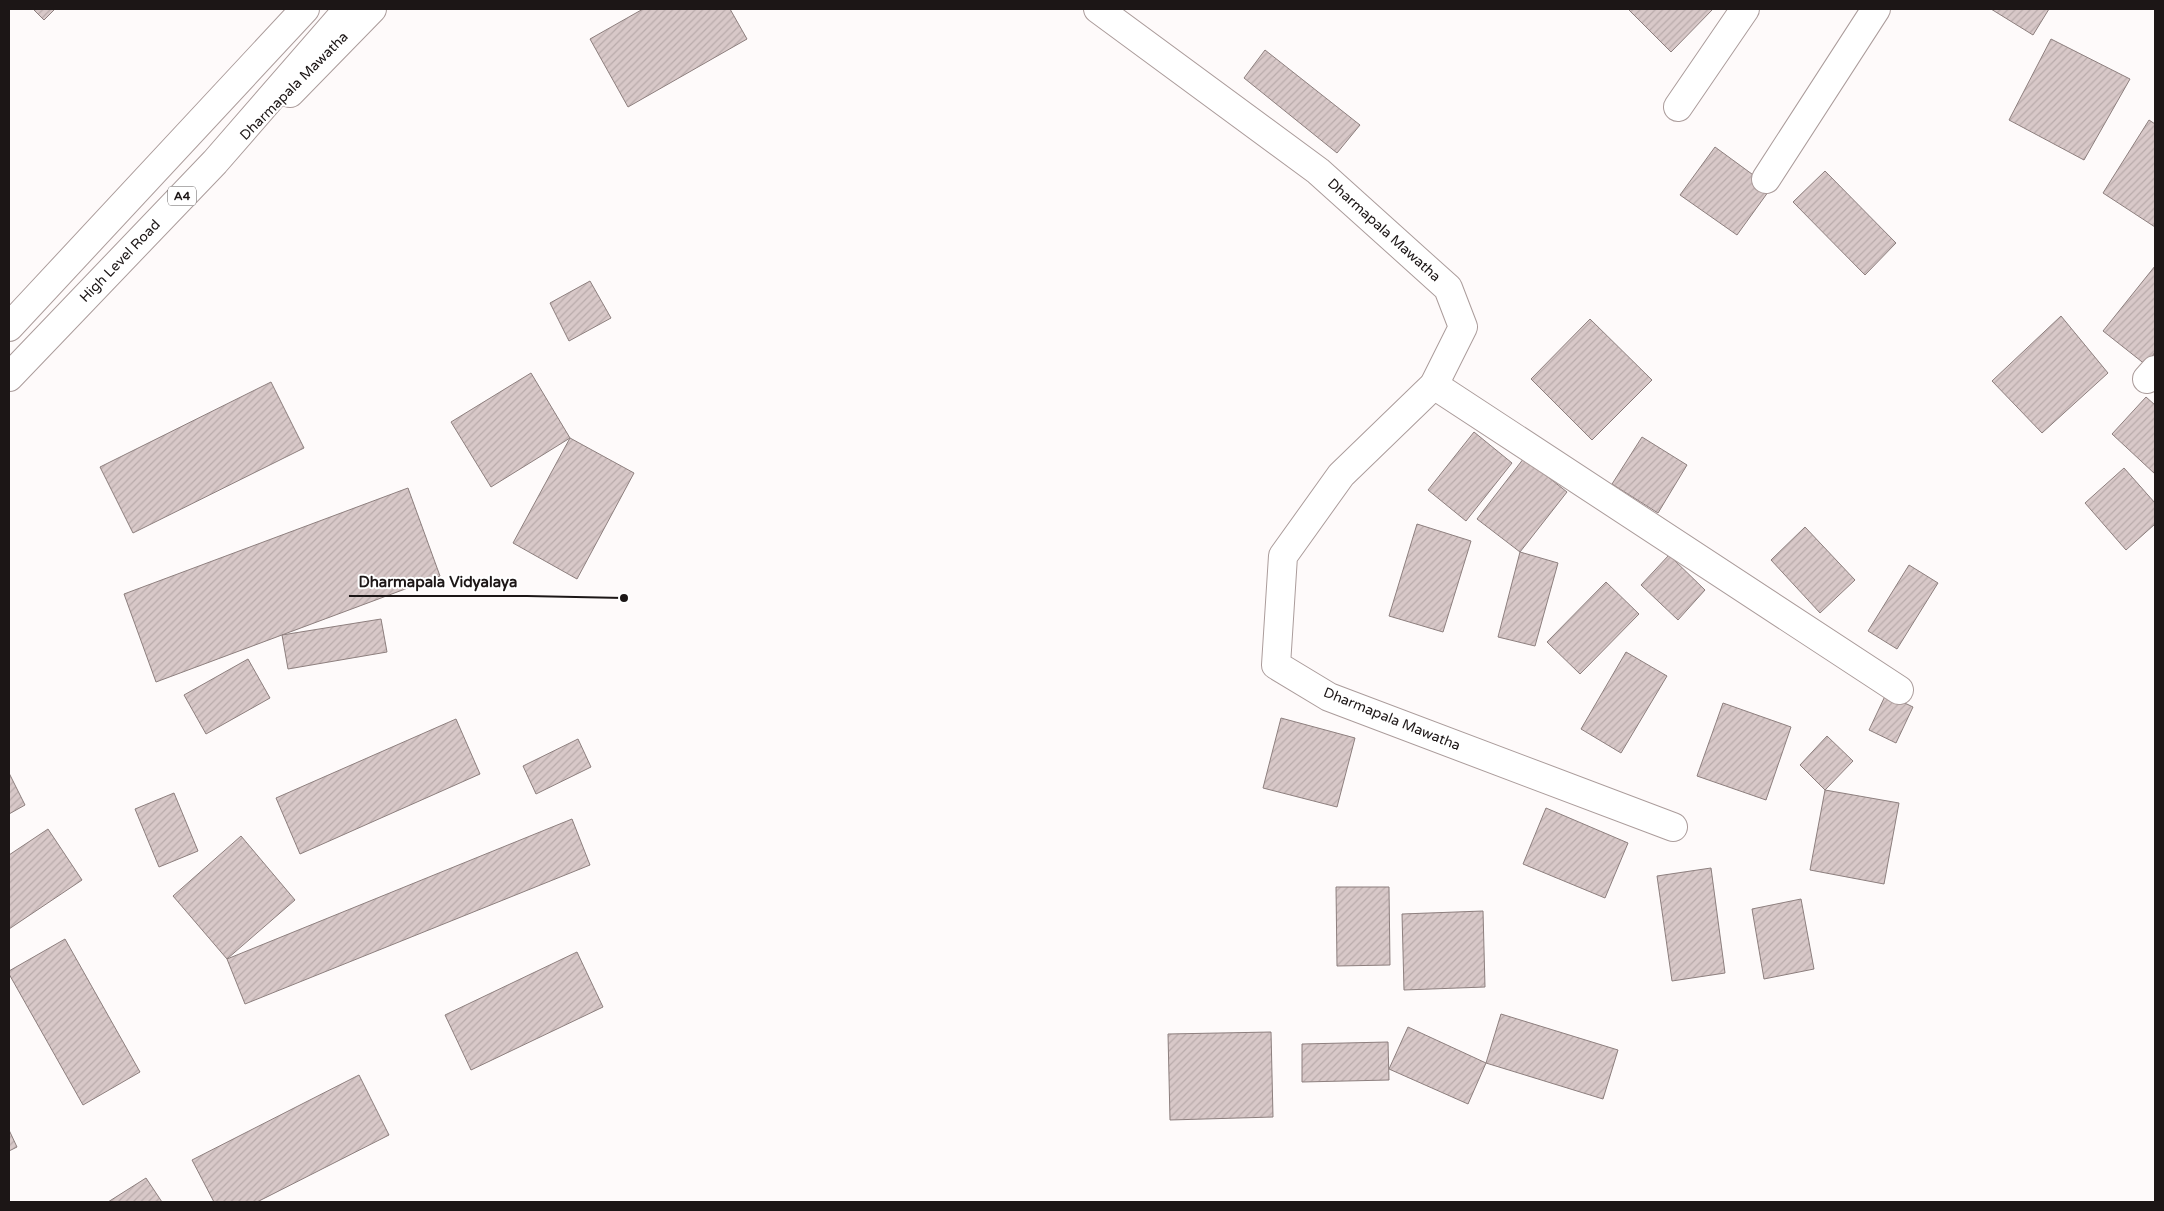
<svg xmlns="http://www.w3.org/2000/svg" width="2164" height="1211" font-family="'Varela Round',sans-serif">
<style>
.building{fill:url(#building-hatch);stroke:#8d7f7e}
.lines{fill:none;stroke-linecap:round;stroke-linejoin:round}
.minor-casing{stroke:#ab9c9b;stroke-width:30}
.trunk-casing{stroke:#ab9c9b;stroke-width:30}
.minor{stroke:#fff;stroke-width:28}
.trunk{stroke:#fff;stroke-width:28}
.labels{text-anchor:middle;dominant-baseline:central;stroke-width:4;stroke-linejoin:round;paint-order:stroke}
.shield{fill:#fff;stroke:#605c5c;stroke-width:1}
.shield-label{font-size:12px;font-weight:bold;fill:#1c1616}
.street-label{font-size:14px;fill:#1c1616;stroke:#fff}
.leader{fill:none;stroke:#1c1616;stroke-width:2}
.callout-dot{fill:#1c1616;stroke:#fff;stroke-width:2}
.callout-label{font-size:15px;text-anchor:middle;font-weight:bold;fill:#1c1616;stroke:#fff;stroke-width:4;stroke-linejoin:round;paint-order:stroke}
</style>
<defs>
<pattern id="building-hatch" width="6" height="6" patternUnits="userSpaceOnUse" patternTransform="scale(1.25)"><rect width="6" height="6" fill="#d8c8c8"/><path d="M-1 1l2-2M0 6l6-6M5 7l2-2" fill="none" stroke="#b9abab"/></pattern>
</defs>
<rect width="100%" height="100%" fill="#fefafa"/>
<g class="building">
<path d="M33 9H55L44 20Z"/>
<path d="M643 9H730L747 39 628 107 590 39Z"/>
<path d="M1628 9H1713L1671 52Z"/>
<path d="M1991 9H2049L2033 35Z"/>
<path d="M2051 39 2130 79 2084 160 2009 120Z"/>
<path d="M1265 50 1360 125 1337 153 1244 78Z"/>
<path d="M2149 120 2155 124V227L2103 193Z"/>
<path d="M1715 147 1771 188 1737 235 1680 195Z"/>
<path d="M1825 171 1896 243 1865 275 1793 202Z"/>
<path d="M2155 266V352L2146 365 2103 331Z"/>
<path d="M590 281 611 318 569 341 550 303Z"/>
<path d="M2061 316 2108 373 2042 433 1992 381Z"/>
<path d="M1590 319 1652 380 1592 440 1531 379Z"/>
<path d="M531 373 570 438 491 487 451 422Z"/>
<path d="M271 382 304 448 133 533 100 467Z"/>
<path d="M2146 397 2155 405V474L2112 434Z"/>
<path d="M1474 432 1512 463 1466 521 1428 490Z"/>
<path d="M1642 437 1687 465 1658 513 1612 484Z"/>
<path d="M570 438 634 473 577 579 513 543Z"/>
<path d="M1524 458 1567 492 1520 552 1477 519Z"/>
<path d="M2124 468 2155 503V524L2126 550 2085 503Z"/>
<path d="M408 488 440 576 156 682 124 594Z"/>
<path d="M1417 524 1471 541 1443 632 1389 616Z"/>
<path d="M1805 527 1855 580 1820 613 1771 560Z"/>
<path d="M1520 552 1558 563 1535 646 1498 637Z"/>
<path d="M1669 555 1705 590 1678 620 1641 585Z"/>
<path d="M1909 565 1938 583 1897 649 1868 631Z"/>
<path d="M1606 582 1639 614 1580 674 1547 642Z"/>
<path d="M381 619 387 652 288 669 282 635Z"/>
<path d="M1626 652 1667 676 1621 753 1581 729Z"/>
<path d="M248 659 270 698 206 734 184 695Z"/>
<path d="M1886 694 1913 707 1896 743 1869 730Z"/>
<path d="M1723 703 1791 727 1766 800 1697 776Z"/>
<path d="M1281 718 1355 738 1337 807 1263 788Z"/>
<path d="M456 719 480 774 300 854 276 798Z"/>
<path d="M1827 736 1853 761 1825 790 1800 765Z"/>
<path d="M578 739 591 767 536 794 523 766Z"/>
<path d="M9 773 25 805 9 814Z"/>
<path d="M1825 790 1899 803 1884 884 1810 870Z"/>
<path d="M174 793 198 851 159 867 135 809Z"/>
<path d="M1546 808 1628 843 1605 898 1523 864Z"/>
<path d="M572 819 590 865 245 1004 227 959Z"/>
<path d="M48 829 82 880 9 929V855Z"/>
<path d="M241 836 295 900 227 959 173 896Z"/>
<path d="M1711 868 1725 973 1672 981 1657 876Z"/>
<path d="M1336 887H1389L1390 965 1337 966Z"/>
<path d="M1801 899 1814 969 1764 979 1752 909Z"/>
<path d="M1483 911 1485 987 1404 990 1402 914Z"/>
<path d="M65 939 140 1072 83 1105 9 974V971Z"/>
<path d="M577 952 603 1007 471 1070 445 1015Z"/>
<path d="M1501 1014 1618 1050 1603 1099 1486 1063Z"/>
<path d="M1408 1027 1486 1063 1468 1104 1389 1069Z"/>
<path d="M1271 1032 1273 1117 1170 1120 1168 1034Z"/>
<path d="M1388 1042 1389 1080 1302 1082V1044Z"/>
<path d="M359 1075 389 1135 257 1202H214L192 1160Z"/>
<path d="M9 1130 17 1147 9 1151Z"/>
<path d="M146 1178 162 1202H108Z"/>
</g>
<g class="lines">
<defs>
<g id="minor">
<path d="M1098 9 1318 171 1448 288 1463 327 1434 385 1341 475 1283 556 1276 665 1329 697 1673 827"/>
<path d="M290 93 372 9"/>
<path d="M1678 107 1745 9"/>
<path d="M1766 179 1876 9"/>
<path d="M2147 379 2155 370"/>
<path d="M1434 385 1899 690"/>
</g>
<g id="trunk">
<path d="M9 327 305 9"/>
<path d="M9 377 215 162 348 9"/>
</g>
</defs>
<use href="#minor" class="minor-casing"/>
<use href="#trunk" class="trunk-casing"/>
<use href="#minor" class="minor"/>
<use href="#trunk" class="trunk"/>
</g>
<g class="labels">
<rect class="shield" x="168" y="186.5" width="28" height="19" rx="4"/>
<g class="shield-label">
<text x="182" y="196">A4</text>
</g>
<g class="street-label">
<text transform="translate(294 86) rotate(-45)">Dharmapala Mawatha</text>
<text transform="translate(1384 230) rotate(42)">Dharmapala Mawatha</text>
<text transform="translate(120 261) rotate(-46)">High Level Road</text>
<text transform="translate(1392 719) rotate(22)">Dharmapala Mawatha</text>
</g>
</g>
<path class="leader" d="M624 598L527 596H349"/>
<circle class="callout-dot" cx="624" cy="598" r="5"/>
<g class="callout-label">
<text x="438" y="587">Dharmapala Vidyalaya</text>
</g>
<rect width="2164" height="1211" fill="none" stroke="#1c1616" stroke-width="20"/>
</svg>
